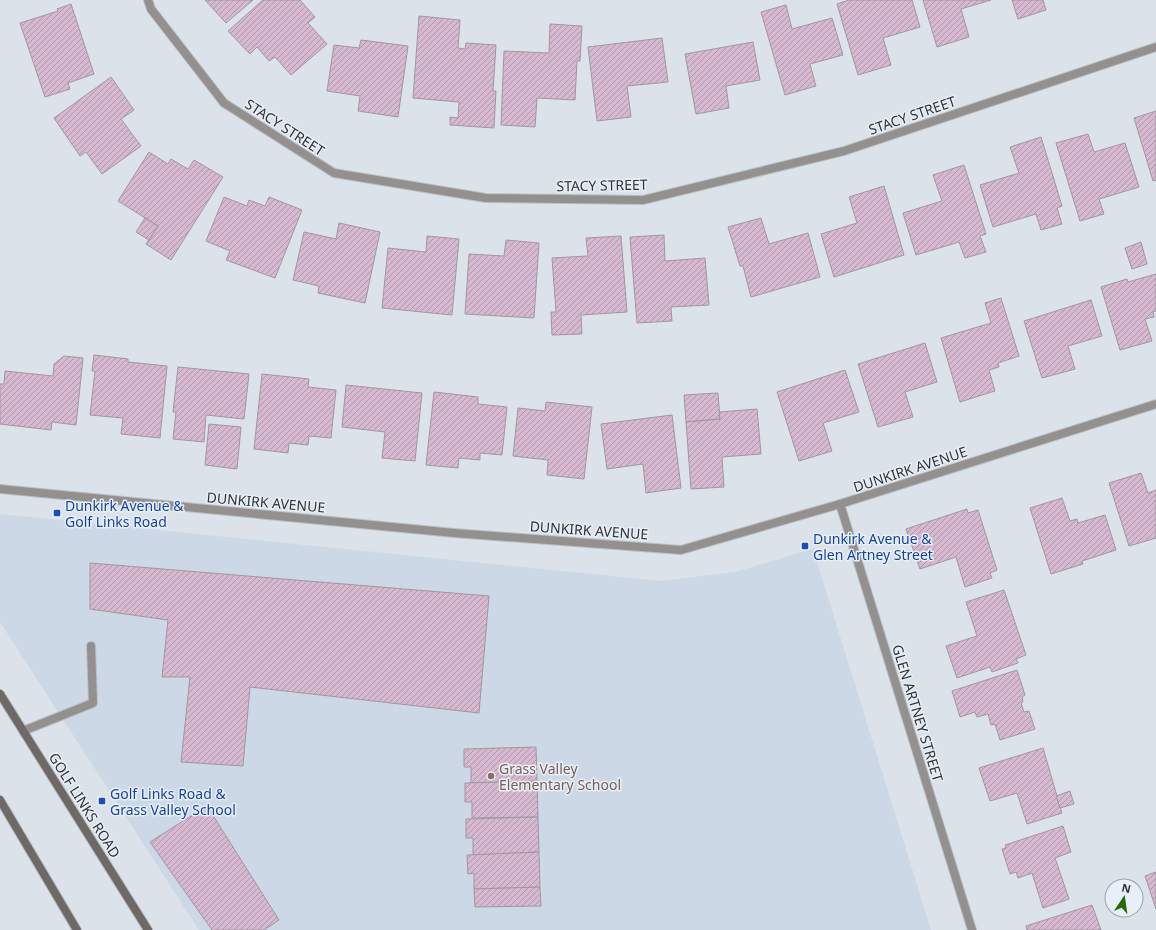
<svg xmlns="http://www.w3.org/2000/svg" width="1156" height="930" font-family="'Noto Sans',sans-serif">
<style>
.built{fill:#ccd8e6}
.building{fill:url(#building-hatch);stroke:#a0979e}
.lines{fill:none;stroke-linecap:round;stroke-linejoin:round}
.service-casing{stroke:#b9bfc6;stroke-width:10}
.minor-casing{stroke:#b9bfc6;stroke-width:10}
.secondary-casing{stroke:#b9bfc6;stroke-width:10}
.service{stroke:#93908d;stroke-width:8}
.minor{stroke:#93908d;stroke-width:8}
.secondary{stroke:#6e6964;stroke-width:8}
.transit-dot{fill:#1a4fb4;stroke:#e8eff8;stroke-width:1.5}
.education-dot{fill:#8d6e63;stroke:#e8eff8;stroke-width:1.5}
.labels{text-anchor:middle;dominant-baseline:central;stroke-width:3;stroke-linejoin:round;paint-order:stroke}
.street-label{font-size:14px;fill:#2f3235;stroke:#e8eff8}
.transit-label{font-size:14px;fill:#164399;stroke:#e8eff8;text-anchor:start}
.education-label{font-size:14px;fill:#785e54;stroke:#e8eff8;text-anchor:start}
</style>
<defs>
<pattern id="building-hatch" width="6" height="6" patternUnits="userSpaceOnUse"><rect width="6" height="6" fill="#d7b8d1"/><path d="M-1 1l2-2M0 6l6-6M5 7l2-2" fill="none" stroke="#af96aa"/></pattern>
</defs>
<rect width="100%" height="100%" fill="#dbe2ea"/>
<path class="built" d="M0 514 661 581 735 572 813 549 931 930H199L0 622Z"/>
<g class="building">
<path d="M205 0H253L226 23Z"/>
<path d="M263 0H300L315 17 308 23 327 44 291 75 275 57 269 61 257 47 250 54 228 31Z"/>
<path d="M849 0H912L920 27 883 38 891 65 858 75 837 4Z"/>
<path d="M923 0H991L961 9 969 37 937 47Z"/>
<path d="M1012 0H1043L1046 10 1018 19Z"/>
<path d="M71 4 94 74 68 83 70 89 45 97 20 23 58 11 57 9Z"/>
<path d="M786 5 792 29 832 18 843 55 810 64 816 86 785 95 761 12Z"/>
<path d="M419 16 460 20 458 48 465 49 466 43 496 45 493 91H496L494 128 450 125V117L458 118 459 102 413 98Z"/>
<path d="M550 24 582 26 580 61H577L575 100 537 98 535 127 501 125 504 51 549 53Z"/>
<path d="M662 38 668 82 627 86 631 117 597 121 588 47Z"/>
<path d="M361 40 408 46 398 117 358 111 360 96 327 91 334 45 359 48Z"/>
<path d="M753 42 760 80 726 86 729 108 696 114 685 54Z"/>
<path d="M111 77 134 110 121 119 141 146 102 174 86 152 80 156 54 118Z"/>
<path d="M1156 111V180L1153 181 1134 118Z"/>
<path d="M1088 134 1094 152 1125 143 1139 187 1099 199 1104 214 1080 221 1056 143Z"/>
<path d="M1041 137 1062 206 1057 208 1062 224 1041 230 1036 214 993 227 980 185 1019 173 1010 147Z"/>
<path d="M149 152 168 164 171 159 188 169 194 160 223 177 171 260 146 244 158 226 118 201Z"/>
<path d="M964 165 986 234 980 236 986 252 965 258 959 242 916 255 903 213 942 201 933 175Z"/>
<path d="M884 186 904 255 834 277 821 234 857 223 849 197Z"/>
<path d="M224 197 247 206 249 200 265 206 269 197 302 210 275 278 226 260 230 251 206 241Z"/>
<path d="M145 218 158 226 149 240 136 232Z"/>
<path d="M761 218 769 244 808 233 820 277 751 297 743 266H740L728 227Z"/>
<path d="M339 223 380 232 365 303 318 293 319 286 293 280 304 232 336 239Z"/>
<path d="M664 235 665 261 705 258 709 305 671 307 672 321 637 323 630 237Z"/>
<path d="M427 236 459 239 452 315 382 308 388 248 426 252Z"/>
<path d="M621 236 627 312 581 315 582 334 552 335 551 312H556L552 258 588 256 586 238Z"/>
<path d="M506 240 539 243 534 318 465 314 469 254 504 256Z"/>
<path d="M1141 242 1147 264 1132 269 1125 248Z"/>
<path d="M1156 274V311L1153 312 1154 317 1145 319 1152 341 1120 350 1101 287 1127 279 1128 282Z"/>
<path d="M1001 298 1019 356 998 363 999 367 989 370 995 391 960 402 941 338 991 323 985 303Z"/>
<path d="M1091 300 1102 336 1068 346 1075 369 1042 378 1024 321Z"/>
<path d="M925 343 937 382 905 392 913 417 878 427 858 364Z"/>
<path d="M94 355 128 359V362L167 366 160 438 121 434 123 418 90 415 95 371H92Z"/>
<path d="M64 356 83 358 76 425 52 422 51 430 0 424V384H4L5 371 53 376 54 364Z"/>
<path d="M178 367 249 374 244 419 206 415 204 442 173 439 176 412H173Z"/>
<path d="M845 370 859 412 823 423 832 451 799 461 777 392Z"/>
<path d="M262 374 309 379 308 387 336 390 331 438 309 436 308 445 289 443 288 453 254 449Z"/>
<path d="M346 385 422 393 415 461 382 458 385 432 342 427Z"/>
<path d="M434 392 478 397V404L507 407 502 455 480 453V460L459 458 458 468 426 465Z"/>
<path d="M718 393 720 419 686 422 684 395Z"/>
<path d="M546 402 592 407 584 479 547 475 548 460 513 456 518 408 545 411Z"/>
<path d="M757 409 761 454 722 457 724 487 691 489 686 422 720 419 719 412Z"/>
<path d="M672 415 681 488 646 493 643 464 607 469 601 424Z"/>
<path d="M209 424 241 427 237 469 205 465Z"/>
<path d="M1141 473 1148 493 1156 490V538L1129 546 1109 483Z"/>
<path d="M1062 498 1070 521 1077 519 1078 523 1105 515 1116 550 1082 561 1083 564 1051 574 1030 508Z"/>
<path d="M967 509 968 513 978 510 997 570 990 573 992 578 965 587 956 557 920 569 906 529Z"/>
<path d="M90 563 489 596 479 713 250 687 243 766 181 762 190 677H162L168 620 90 609Z"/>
<path d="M1004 590 1026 655 1016 659 1018 663 992 672 990 667 957 678 946 646 977 636 966 602Z"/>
<path d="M1017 670 1025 695 1022 697 1023 702 1021 703 1024 712 1029 711 1035 729 1000 740 995 724 991 725 988 714 977 717 975 712 960 717 952 691Z"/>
<path d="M536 747 537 781 471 783V767H464V749Z"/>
<path d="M1043 748 1062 813 1027 824 1017 793 990 801 979 768Z"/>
<path d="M537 781 538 817 472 818V802H465V783Z"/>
<path d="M1070 791 1074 804 1060 808 1056 796Z"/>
<path d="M207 806 279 920 264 930H212L150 842Z"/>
<path d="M538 817 539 852 473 855V838H466V819Z"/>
<path d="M1063 826 1071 852 1055 858 1069 899 1043 908 1032 873 1018 878 1016 872 1010 874 1002 849 1006 848 1005 845Z"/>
<path d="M539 852 540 887 474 889V873L468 874 467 855Z"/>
<path d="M1156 872V909L1145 876Z"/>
<path d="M540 887 541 906 475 907 474 889Z"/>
<path d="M1092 905 1101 930H1027L1026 926Z"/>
</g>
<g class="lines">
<defs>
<path id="service" d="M23 731 93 703 91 646"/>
<g id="minor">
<path d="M148 0 151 9 224 103 334 173 486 198 643 200 844 151 1156 47"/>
<path d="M0 489 454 533 681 550 840 504 1156 404"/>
<path d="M840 504 972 930"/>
</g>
<g id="secondary">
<path d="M0 694 148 930"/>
<path d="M0 800 77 930"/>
</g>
</defs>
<use href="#service" class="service-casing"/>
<use href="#minor" class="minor-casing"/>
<use href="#secondary" class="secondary-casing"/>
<use href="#service" class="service"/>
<use href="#minor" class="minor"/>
<use href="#secondary" class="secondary"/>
</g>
<g class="transit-dot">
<rect x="53" y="509" width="8" height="8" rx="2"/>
<rect x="801" y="542" width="8" height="8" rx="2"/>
<rect x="98" y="797" width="8" height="8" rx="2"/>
</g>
<circle class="education-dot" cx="491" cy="776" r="4"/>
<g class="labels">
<g class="street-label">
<text transform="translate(912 115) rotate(-19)">STACY STREET</text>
<text transform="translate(285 127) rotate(33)">STACY STREET</text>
<text transform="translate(602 185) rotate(-1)">STACY STREET</text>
<text transform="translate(910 469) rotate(-18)">DUNKIRK AVENUE</text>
<text transform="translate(266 502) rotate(5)">DUNKIRK AVENUE</text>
<text transform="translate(589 530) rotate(4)">DUNKIRK AVENUE</text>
<text transform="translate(918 713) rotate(73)">GLEN ARTNEY STREET</text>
<text transform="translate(85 805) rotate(58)">GOLF LINKS ROAD</text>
</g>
<g class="transit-label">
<text x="65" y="505">Dunkirk Avenue &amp;<tspan x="65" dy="16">Golf Links Road</tspan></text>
<text x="813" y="538">Dunkirk Avenue &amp;<tspan x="813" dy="16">Glen Artney Street</tspan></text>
<text x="110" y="793">Golf Links Road &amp;<tspan x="110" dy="16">Grass Valley School</tspan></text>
</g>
<g class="education-label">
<text x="499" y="768">Grass Valley<tspan x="499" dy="16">Elementary School</tspan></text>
</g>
</g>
<g transform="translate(1124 898) rotate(13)"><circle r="19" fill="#e8eff8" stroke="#9ea3aa"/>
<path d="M0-3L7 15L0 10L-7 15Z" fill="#236b07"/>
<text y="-6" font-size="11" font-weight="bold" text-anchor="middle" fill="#2f3235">N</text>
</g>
</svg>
